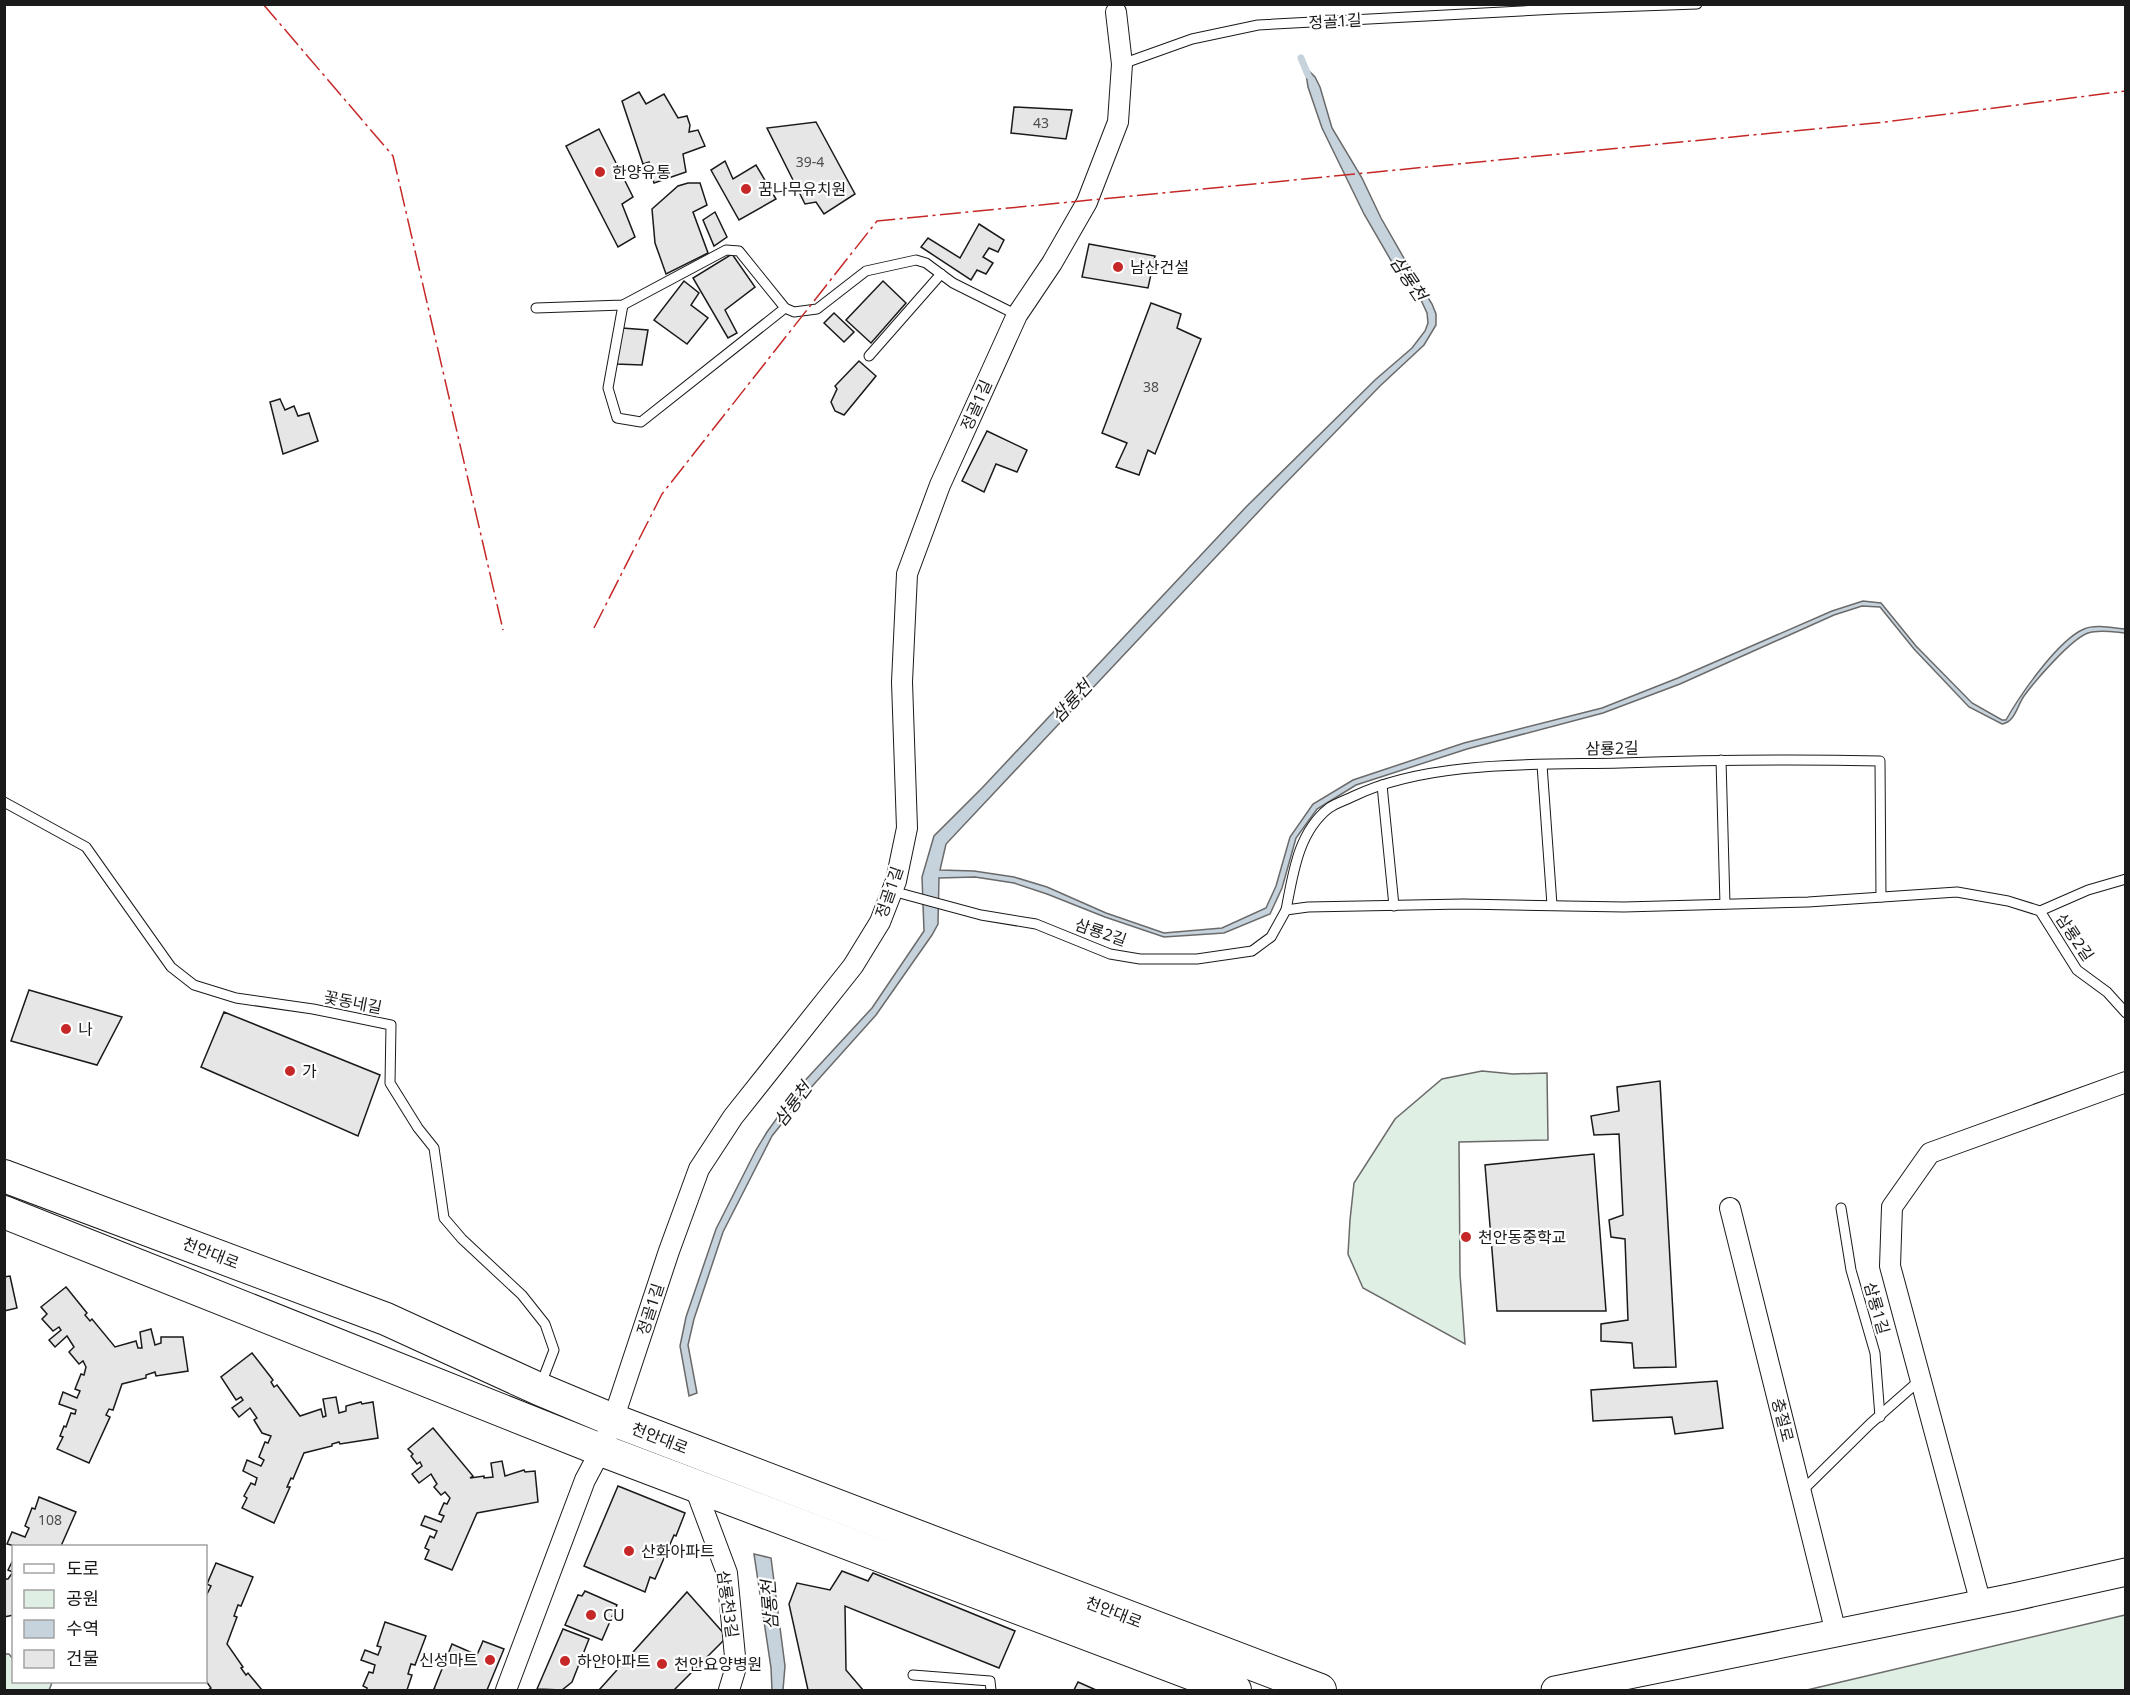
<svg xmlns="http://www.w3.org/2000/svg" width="2130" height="1695" font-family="'Noto Sans','Noto Sans KR',sans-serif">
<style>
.green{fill:#e0efe3;stroke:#6a6a6a;stroke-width:1.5}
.water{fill:#c6d2dc;stroke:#6a6a6a;stroke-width:1.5}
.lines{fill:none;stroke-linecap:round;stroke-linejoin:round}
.stream{stroke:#c6d2dc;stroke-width:7}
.building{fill:#e6e6e6;stroke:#1a1a1a;stroke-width:1.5}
.lane-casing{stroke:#1a1a1a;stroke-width:11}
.street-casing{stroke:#1a1a1a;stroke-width:22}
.secondary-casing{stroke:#1a1a1a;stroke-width:29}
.primary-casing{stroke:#1a1a1a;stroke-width:34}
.lane{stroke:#fff;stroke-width:9}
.street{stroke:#fff;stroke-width:20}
.secondary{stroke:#fff;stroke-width:27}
.primary{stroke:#fff;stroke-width:32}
.power{stroke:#c62828;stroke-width:1.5;stroke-dasharray:21 4.5 3 4.5;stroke-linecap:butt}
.poi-dot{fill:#c62828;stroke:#fff;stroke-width:2}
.labels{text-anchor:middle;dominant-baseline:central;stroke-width:4.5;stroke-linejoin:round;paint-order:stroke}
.number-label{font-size:14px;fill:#4d4d4d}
.street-label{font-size:16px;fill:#1a1a1a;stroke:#fff}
.poi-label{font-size:16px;fill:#1a1a1a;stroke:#fff;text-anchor:start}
.water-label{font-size:18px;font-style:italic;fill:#1a1a1a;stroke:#fff}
</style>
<rect width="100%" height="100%" fill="#fff"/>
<g class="green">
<path d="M1482 1071 1513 1074 1547 1073 1548 1140 1459 1142 1460 1274 1465 1344 1363 1288 1348 1254 1350 1220 1354 1183 1395 1119 1442 1079Z"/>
<path d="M2125 1615V1690H1807Z"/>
<path d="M4 1654H9L13 1659 14 1682H49L52 1683 49 1690H5Z"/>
</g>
<g class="water">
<path d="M1305 67 1315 77 1320 87 1332 128 1362 178 1381 218 1405 260 1432 304 1436 314V325L1424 345 1380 386 1276 493 946 844 940 870 974 871 1014 877 1047 887 1106 913 1164 933 1222 928 1266 908 1276 886 1290 837 1313 804 1353 780 1464 743 1602 708 1678 678 1832 611 1863 601 1881 603 1916 646 1972 703 2002 720H2006C2020 695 2058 640 2084 629 2095 624 2114 628 2125 629V633C2114 632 2099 629 2088 633 2071 639 2035 681 2024 696 2017 706 2015 722 2002 724L1969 707 1914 649 1880 607 1862 606 1834 615 1680 684 1603 713 1467 749 1356 785 1317 809 1296 838 1282 888 1270 914 1224 933 1164 937 1105 917 1047 894 1014 883 975 877 939 878 938 924 932 935 876 1015 807 1092 772 1136 723 1232 694 1319 688 1345 697 1393 689 1396 680 1346 686 1317 716 1229 756 1150 767 1132 800 1086 872 1008 924 931 922 877 934 836 982 788 1246 507 1375 380 1412 348 1425 331 1428 323 1427 313 1420 298 1393 264 1364 214 1322 128 1308 87Z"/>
<path d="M754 1554 771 1558 785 1666 783 1690H772L771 1668Z"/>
</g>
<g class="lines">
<path class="stream" d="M1301 58 1308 75"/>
</g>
<g class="building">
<path d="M639 92 646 104 664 94 678 118 687 116 690 125 689 132 698 130 705 146 683 154 686 172 654 183 649 162 643 164 622 101Z"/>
<path d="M1014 107 1072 110 1066 139 1011 133Z"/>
<path d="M816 122 855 194 824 214 816 202 805 204 767 128Z"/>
<path d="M599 129 633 197 622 204 635 237 618 247 566 146Z"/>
<path d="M725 161 733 179 756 165 776 199 739 220 711 170Z"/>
<path d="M688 183H700L707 205 693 212 708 253 666 274 655 243 652 209 678 186Z"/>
<path d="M715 212 727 237 714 246 703 220Z"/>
<path d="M979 224 1004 240 998 252 989 248 983 257 993 263 986 274 977 270 971 280 921 247 928 238 960 258Z"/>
<path d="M1089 244 1155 256 1148 288 1082 277Z"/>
<path d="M732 254 755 287 725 310 737 333 728 338 693 278Z"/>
<path d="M684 281 699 293 691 305 708 318 687 344 654 320Z"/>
<path d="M883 281 906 303 871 343 846 320Z"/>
<path d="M1151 303 1181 314 1177 328 1201 339 1155 454 1148 450 1139 475 1116 467 1127 443 1102 433Z"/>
<path d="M834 313 854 332 844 342 824 323Z"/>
<path d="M622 328 648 330 642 365 616 364Z"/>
<path d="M859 361 876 376 844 415 835 411 831 402 837 389 835 386Z"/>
<path d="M280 399 285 410 294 406 298 416 309 413 318 441 283 454 270 402Z"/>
<path d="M987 431 1027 450 1017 472 996 464 984 492 962 481Z"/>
<path d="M29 990 122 1017 97 1065 11 1041Z"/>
<path d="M224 1012 380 1075 358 1136 201 1067Z"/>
<path d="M1660 1081 1676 1367 1634 1368 1632 1343 1601 1341V1324L1628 1320 1625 1239 1611 1237 1609 1220 1623 1215 1619 1134 1594 1135 1591 1116 1619 1111 1617 1087Z"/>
<path d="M1594 1154 1606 1311H1497L1485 1165Z"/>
<path d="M10 1276 17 1308 4 1311V1277Z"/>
<path d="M66 1287 87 1313 85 1315 90 1321 92 1319 115 1347 136 1341 138 1348H142L140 1332 151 1329 155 1345 161 1343V1337H183L188 1371 156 1376 155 1372 146 1375V1378L122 1384 113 1410 109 1409 106 1415 110 1417 89 1463 57 1449 63 1437 60 1436 64 1426 66 1427 71 1413 75 1414 76 1410 59 1404 63 1392 77 1398 80 1391 75 1389 81 1374 84 1375 86 1367 83 1361 79 1364 69 1352 74 1347 67 1336 55 1347 49 1340 61 1330 59 1327 53 1331 42 1319 47 1314 41 1307Z"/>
<path d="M252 1353 273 1380 271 1382 274 1387 277 1385 300 1416 321 1409 323 1417 326 1416 323 1399 336 1397 339 1413 346 1411V1406L361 1402 362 1404 373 1402 378 1438 340 1444 339 1442 332 1444V1446L304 1453 293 1479 291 1478 287 1487H290L274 1523 242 1508 247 1498 244 1496 251 1483 255 1485 257 1478 243 1471 247 1460 261 1466 264 1460 259 1457 265 1442 268 1443 271 1436 262 1433 254 1420 257 1418 250 1408 239 1417 232 1408 243 1400 241 1397 236 1400 221 1377Z"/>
<path d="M1717 1381 1723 1428 1675 1434 1672 1417 1593 1421 1591 1390Z"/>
<path d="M433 1428 473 1476 470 1478 484 1476V1478L493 1477 491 1463 502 1461 505 1476 524 1470 525 1472 535 1471 538 1502 477 1513 452 1570 425 1559 429 1550 425 1548 430 1536 434 1538 437 1531 421 1525 425 1516 441 1522 444 1516 439 1514 444 1503 447 1504 450 1498 445 1492 441 1495 434 1487 437 1484 431 1474 419 1483 412 1474 422 1466 420 1462 417 1464 411 1456 413 1454 408 1449Z"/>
<path d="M618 1486 685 1513 676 1536 674 1535 655 1579 650 1577 645 1592 584 1566Z"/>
<path d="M39 1497 76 1512 61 1546H15L7 1544 12 1532 25 1537 29 1528 25 1526 32 1508 35 1509Z"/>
<path d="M14 1558V1615L4 1617V1579H8L13 1572 8 1570Z"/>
<path d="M216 1563 253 1577 241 1606 238 1605 234 1616 237 1617 227 1644 243 1667 241 1668 246 1675 248 1673 262 1690H208L211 1688 206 1681V1593L207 1594 211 1586 207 1584Z"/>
<path d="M842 1571 868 1581 873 1573 1015 1631 999 1668 845 1606 846 1670 863 1690H808L789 1604 797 1583 830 1590Z"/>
<path d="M585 1591 617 1605 602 1640 565 1625 578 1595 582 1596Z"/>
<path d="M687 1592 727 1637 674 1690H599Z"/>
<path d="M385 1622 426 1636 415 1665 411 1664 408 1674 412 1675 407 1690H367V1688L363 1686 369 1672 373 1673 375 1665 361 1660 365 1650 378 1655 381 1647 377 1646Z"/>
<path d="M563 1629 589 1639 572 1682 562 1690 537 1689Z"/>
<path d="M483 1641 504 1649 487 1690H436L434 1689 452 1644 477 1655Z"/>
<path d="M1078 1682 1096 1690H1074Z"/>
</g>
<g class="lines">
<defs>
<g id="lane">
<path d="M1122 64 1192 39 1258 25 1557 9 1697 4"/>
<path d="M623 305 608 388 617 418 641 422 785 308"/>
<path d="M536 308 623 305 726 250 739 251 785 308 794 312 817 309 866 271 916 260 926 263 953 283 1017 315"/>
<path d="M869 356 941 274"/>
<path d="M1721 760 1725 904"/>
<path d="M1542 765 1552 905"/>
<path d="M1382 785 1394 906"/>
<path d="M4 802 86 847 171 967 194 985 236 998 313 1009 391 1025 390 1083 418 1128 434 1148 444 1218 462 1239 522 1295 545 1324 554 1350 541 1384"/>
<path d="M892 891 981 915 1036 924 1110 954 1140 959H1197L1252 951 1271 937 1286 910 1308 907 1463 904 1624 907 1808 902 1957 892 2008 901 2040 911 2077 970 2107 992 2126 1013"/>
<path d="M1286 910C1293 874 1298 832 1329 808 1336 803 1346 800 1354 796 1430 760 1538 765 1621 763 1708 760 1793 759 1880 761L1881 897"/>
<path d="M2040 911 2088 890 2126 879"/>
<path d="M1841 1208 1851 1270 1875 1353 1880 1417"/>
<path d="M1801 1492 1870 1424 1920 1380"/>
<path d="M913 1675 990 1681 991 1690"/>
</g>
<g id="street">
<path d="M1730 1208 1836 1633"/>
<path d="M694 1485 727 1573 736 1667 729 1690"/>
<path d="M1981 1604 1890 1266 1892 1207 1930 1153 2126 1082"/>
<path d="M506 1690 585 1480 601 1450 613 1420 669 1251 699 1169 733 1117 853 966 880 922 896 881 907 828 902 682 907 574 940 485 1017 315 1052 263 1087 202 1118 122 1122 64 1116 12"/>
</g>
<path id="secondary" d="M1555 1690 2014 1597 2126 1572"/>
<g id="primary">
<path d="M4 1176 386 1319 539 1389 613 1420 1320 1690"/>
<path d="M4 1212 601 1450 1235 1690"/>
</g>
</defs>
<use href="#lane" class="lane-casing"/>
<use href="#street" class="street-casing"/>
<use href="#secondary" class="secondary-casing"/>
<use href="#primary" class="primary-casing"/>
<use href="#lane" class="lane"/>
<use href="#street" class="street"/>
<use href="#secondary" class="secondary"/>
<use href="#primary" class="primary"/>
<g class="power">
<path d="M263 4 393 156 503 630"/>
<path d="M594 628 662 494 877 221 1885 122 2126 91"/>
</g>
</g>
<g class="poi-dot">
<circle cx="600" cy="172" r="6"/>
<circle cx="746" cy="189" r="6"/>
<circle cx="1118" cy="267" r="6"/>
<circle cx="66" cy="1029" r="6"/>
<circle cx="290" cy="1071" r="6"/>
<circle cx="1466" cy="1237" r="6"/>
<circle cx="629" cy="1551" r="6"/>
<circle cx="591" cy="1615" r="6"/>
<circle cx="490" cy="1660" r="6"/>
<circle cx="565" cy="1661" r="6"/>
<circle cx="662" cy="1664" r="6"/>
</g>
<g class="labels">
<g class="number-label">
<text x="1041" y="122">43</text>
<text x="810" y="161">39-4</text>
<text x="1151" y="386">38</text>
<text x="50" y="1519">108</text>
</g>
<g class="street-label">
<text transform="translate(1335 21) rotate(-3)">정골1길</text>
<text transform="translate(976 405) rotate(-66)">정골1길</text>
<text transform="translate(1612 748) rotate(-1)">삼룡2길</text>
<text transform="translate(889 892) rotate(-71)">정골1길</text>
<text transform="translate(1101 932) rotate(19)">삼룡2길</text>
<text transform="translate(2075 937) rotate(56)">삼룡2길</text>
<text transform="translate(353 1002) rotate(11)">꽃동네길</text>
<text transform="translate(211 1253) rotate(21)">천안대로</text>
<text transform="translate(1877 1308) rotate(74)">삼룡1길</text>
<text transform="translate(650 1309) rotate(-72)">정골1길</text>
<text transform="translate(1783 1420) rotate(76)">충절로</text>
<text transform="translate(660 1438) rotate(21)">천안대로</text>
<text transform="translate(728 1604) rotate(82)">삼룡천3길</text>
<text transform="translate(1114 1612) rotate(21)">천안대로</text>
</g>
<g class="poi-label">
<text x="612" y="172">한양유통</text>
<text x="758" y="189">꿈나무유치원</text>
<text x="1130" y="267">남산건설</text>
<text x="78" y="1029">나</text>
<text x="302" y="1071">가</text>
<text x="1478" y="1237">천안동중학교</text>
<text x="641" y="1551">산화아파트</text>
<text x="603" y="1615">CU</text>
<text x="478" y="1660" text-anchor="end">신성마트</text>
<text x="577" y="1661">하얀아파트</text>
<text x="674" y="1664">천안요양병원</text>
</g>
<g class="water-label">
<text transform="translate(1409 278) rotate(56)">삼룡천</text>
<text transform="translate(1071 701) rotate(-47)">삼룡천</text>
<text transform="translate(792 1104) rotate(-53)">삼룡천</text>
<text transform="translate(769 1605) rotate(-94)">삼룡천</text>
</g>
</g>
<rect width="2130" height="1695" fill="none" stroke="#1a1a1a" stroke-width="12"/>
<rect x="12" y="1545" width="195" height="138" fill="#ffffff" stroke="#a3a3a3" stroke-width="1.5"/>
<rect x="24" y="1564" width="30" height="9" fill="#ffffff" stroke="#a3a3a3" stroke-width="1.5"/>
<text x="66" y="1575" font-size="18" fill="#1a1a1a">도로</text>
<rect x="24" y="1590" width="30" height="18" fill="#e0efe3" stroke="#a3a3a3" stroke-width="1.5"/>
<text x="66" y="1605" font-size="18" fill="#1a1a1a">공원</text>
<rect x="24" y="1620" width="30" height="18" fill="#c6d2dc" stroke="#a3a3a3" stroke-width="1.5"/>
<text x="66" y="1635" font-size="18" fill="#1a1a1a">수역</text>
<rect x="24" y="1650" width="30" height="18" fill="#e6e6e6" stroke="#a3a3a3" stroke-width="1.5"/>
<text x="66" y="1665" font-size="18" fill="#1a1a1a">건물</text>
</svg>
